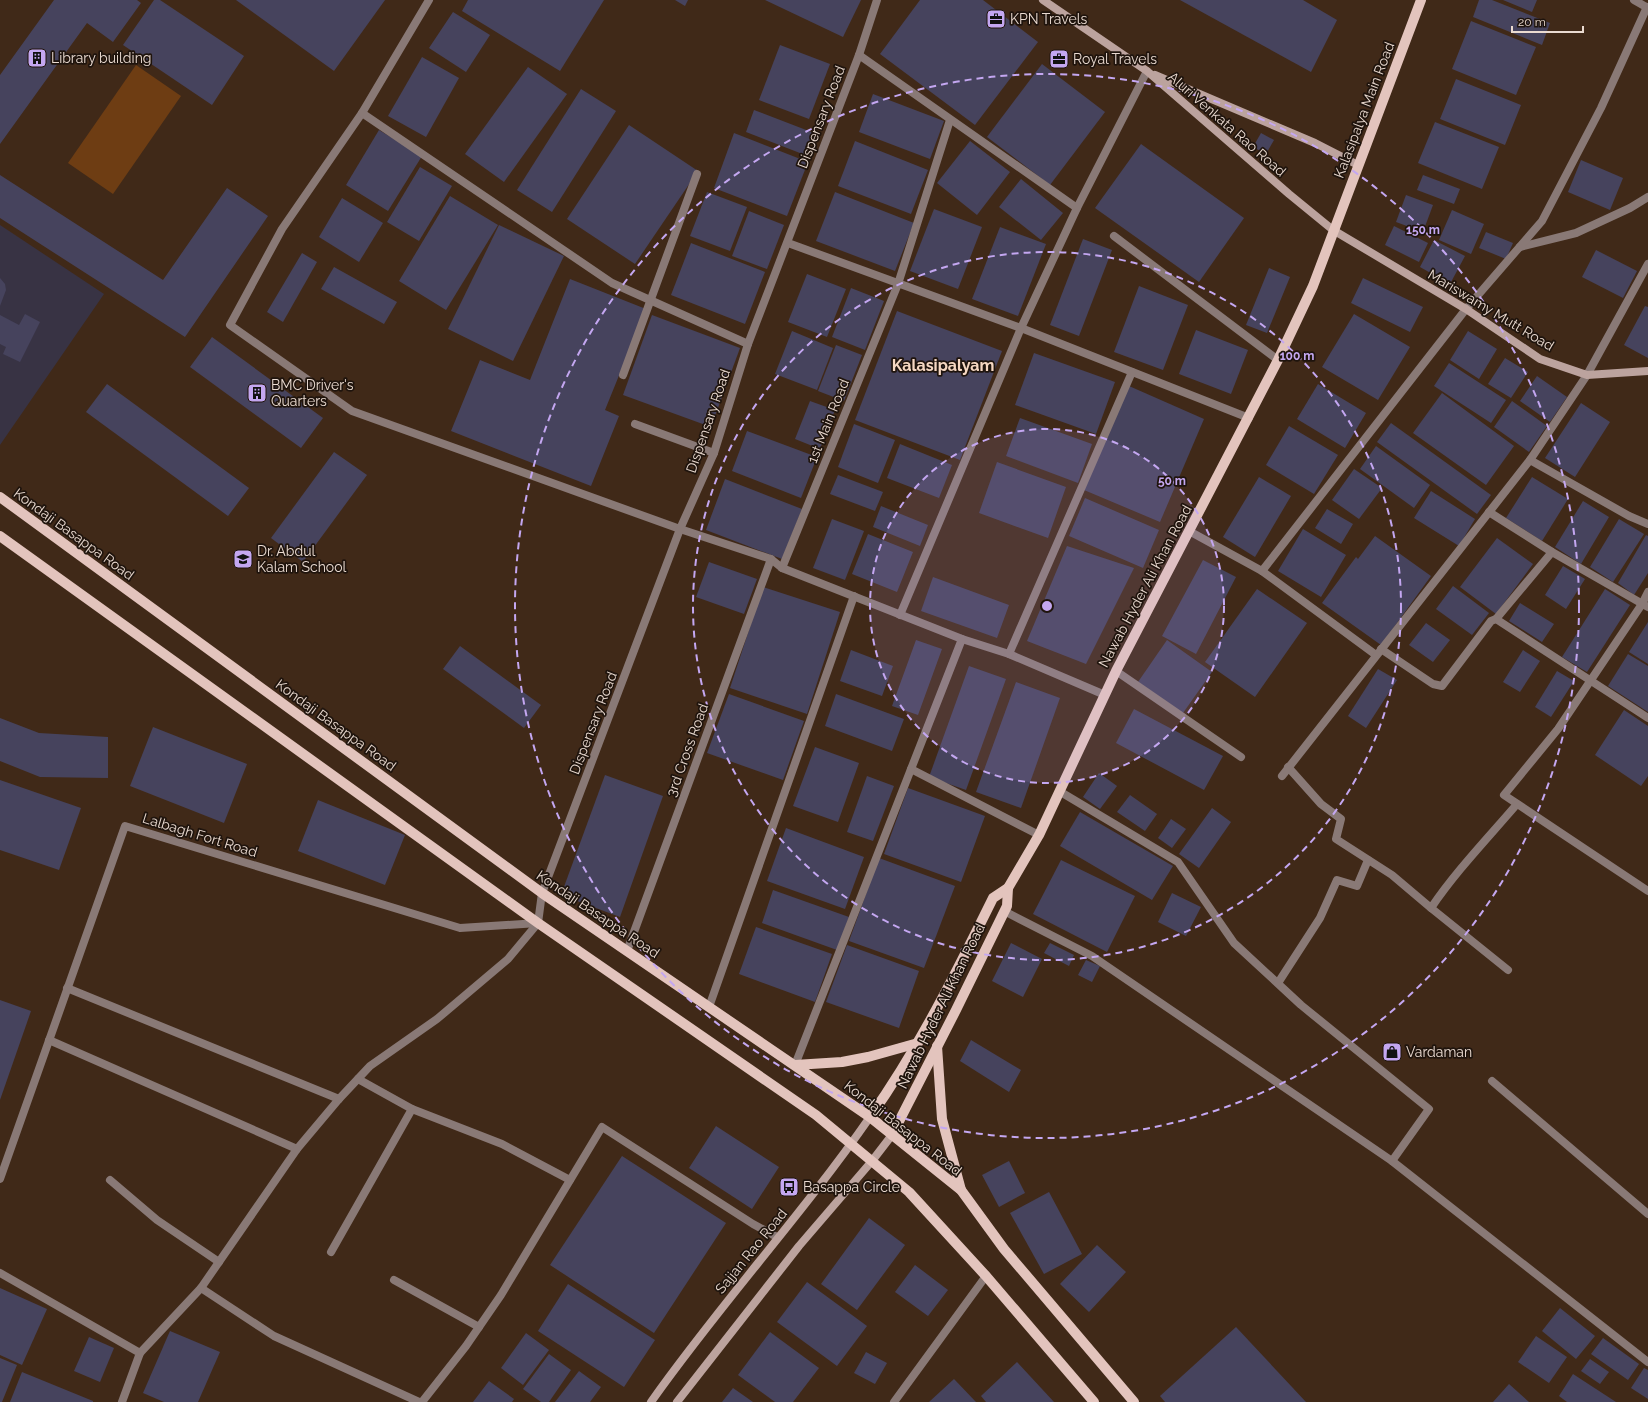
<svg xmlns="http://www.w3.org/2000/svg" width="1648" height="1402" font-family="Raleway,sans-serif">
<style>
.commercial{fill:#383344}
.green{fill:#6e3d13}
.building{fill:#46435d}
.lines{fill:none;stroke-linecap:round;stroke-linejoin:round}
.street{stroke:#897976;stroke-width:8}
.secondary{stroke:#bca39e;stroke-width:8}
.primary{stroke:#e3c4bd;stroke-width:10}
.ring{fill:none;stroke:#c4a7f1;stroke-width:2;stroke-dasharray:7 5}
.labels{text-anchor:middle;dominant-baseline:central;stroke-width:3.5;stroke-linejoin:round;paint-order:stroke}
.poi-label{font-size:14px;fill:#ebdbd1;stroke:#1f140d;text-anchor:start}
.street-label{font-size:14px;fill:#ebdbd1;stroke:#1f140d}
.quarter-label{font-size:16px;font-weight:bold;fill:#f6d8c3;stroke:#1f140d}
.centre{fill:#c4a7f1;stroke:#1f140d;stroke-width:2}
.ring-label{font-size:12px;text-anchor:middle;font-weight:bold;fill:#c4a7f1;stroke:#1f140d;stroke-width:3.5;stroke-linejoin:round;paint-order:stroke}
</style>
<rect width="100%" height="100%" fill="#402918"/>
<path class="commercial" d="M0 225 104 294 0 445Z"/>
<path class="green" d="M136 65 181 96 113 194 68 163Z"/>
<g class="building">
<path d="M54 0H137L141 3 113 42 87 23 0 144V75Z"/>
<path d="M154 0H160L244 56 212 105 123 45Z"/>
<path d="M236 0H385L334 71Z"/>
<path d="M468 0H604L560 71 462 11Z"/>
<path d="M675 0H688L685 6Z"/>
<path d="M765 0H861L843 37Z"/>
<path d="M920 0H983L1038 42 975 125 880 54Z"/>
<path d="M1180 0H1303L1337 20 1311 72Z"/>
<path d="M1479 0H1492L1550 23 1542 45 1473 17Z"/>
<path d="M1503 0H1537L1532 12Z"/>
<path d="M453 12 490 35 466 72 429 48Z"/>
<path d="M1471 21 1536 47 1516 95 1452 69Z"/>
<path d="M780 45 830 64 809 119 759 100Z"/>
<path d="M422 57 459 78 426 137 388 116Z"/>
<path d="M1042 64 1105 112 1050 185 987 137Z"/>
<path d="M528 67 567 94 504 182 465 154Z"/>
<path d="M1456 79 1521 105 1505 145 1440 119Z"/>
<path d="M581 89 616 111 552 212 517 190Z"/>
<path d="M873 94 944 121 930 159 859 132Z"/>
<path d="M754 110 814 133 805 155 746 132Z"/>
<path d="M1435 122 1499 147 1482 189 1418 163Z"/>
<path d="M629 125 698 171 635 264 567 219Z"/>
<path d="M379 130 422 156 388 211 346 185Z"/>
<path d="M734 133 808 162 787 216 714 188Z"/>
<path d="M1261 133 1274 140 1266 154 1253 147Z"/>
<path d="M855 141 928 170 911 214 838 186Z"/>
<path d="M970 141 1010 172 977 215 937 183Z"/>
<path d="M1141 144 1244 218 1199 282 1095 208Z"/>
<path d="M1581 160 1623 178 1610 210 1568 192Z"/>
<path d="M420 167 452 186 419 241 387 222Z"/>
<path d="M0 175 163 280 227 188 268 216 185 337 0 218Z"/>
<path d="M1423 175 1460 189 1454 204 1417 190Z"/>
<path d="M1021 179 1063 213 1041 240 999 207Z"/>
<path d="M707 192 747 207 730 251 690 236Z"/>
<path d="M835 192 914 223 895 271 816 241Z"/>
<path d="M1406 195 1433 205 1423 232 1396 222Z"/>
<path d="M450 196 498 225 446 310 399 281Z"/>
<path d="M342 198 383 223 359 262 319 237Z"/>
<path d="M934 209 982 227 958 289 910 271Z"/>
<path d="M1452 210 1484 224 1471 254 1439 240Z"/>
<path d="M749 211 784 225 767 269 732 256Z"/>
<path d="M499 225 564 256 513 361 448 329Z"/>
<path d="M1394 226 1428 243 1419 262 1385 245Z"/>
<path d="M1000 227 1046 244 1018 316 972 299Z"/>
<path d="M1486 232 1513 243 1506 259 1479 248Z"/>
<path d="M1083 239 1112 250 1079 336 1050 325Z"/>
<path d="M1434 240 1465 256 1450 284 1420 267Z"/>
<path d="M691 243 765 272 745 324 671 295Z"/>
<path d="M1596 250 1637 271 1623 298 1582 277Z"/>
<path d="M302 253 317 262 283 322 267 312Z"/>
<path d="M334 267 397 302 384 324 321 289Z"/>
<path d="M1269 268 1290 277 1267 333 1246 325Z"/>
<path d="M807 274 846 289 827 337 788 322Z"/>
<path d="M0 278 5 284 6 290 0 306Z"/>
<path d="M1363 278 1423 307 1410 332 1351 303Z"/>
<path d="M570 279 646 309 605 410 619 416 591 486 451 431 480 360 530 380Z"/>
<path d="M1139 286 1188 305 1163 370 1114 352Z"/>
<path d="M851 288 884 301 865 350 832 337Z"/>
<path d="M1645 306 1648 307V358L1624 345Z"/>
<path d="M897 311 1002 351 960 460 855 420Z"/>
<path d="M25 314 40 322 20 362 3 354 6 347 0 344V315L19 325Z"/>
<path d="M1354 314 1410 347 1378 400 1322 367Z"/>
<path d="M652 315 740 348 711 427 623 395Z"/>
<path d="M1196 330 1248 350 1231 394 1179 374Z"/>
<path d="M792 331 833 348 817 390 775 374Z"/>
<path d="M1468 331 1497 349 1479 379 1450 360Z"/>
<path d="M212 337 323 418 301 448 190 367Z"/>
<path d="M836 345 862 355 844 401 818 391Z"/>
<path d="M1034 353 1115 382 1096 434 1015 405Z"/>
<path d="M1505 358 1528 372 1511 398 1488 384Z"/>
<path d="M1449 363 1506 400 1491 423 1434 386Z"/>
<path d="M1537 376 1567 397 1550 422 1520 401Z"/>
<path d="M107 384 249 488 228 516 86 412Z"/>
<path d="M1318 384 1366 413 1345 448 1297 419Z"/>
<path d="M1129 386 1204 419 1160 522 1084 490Z"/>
<path d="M1442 393 1514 446 1486 485 1413 433Z"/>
<path d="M810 401 835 410 820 449 795 439Z"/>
<path d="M1512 401 1547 426 1529 452 1494 427Z"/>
<path d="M1581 403 1610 422 1575 477 1545 458Z"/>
<path d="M1020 418 1092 444 1078 483 1006 456Z"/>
<path d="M1391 423 1491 495 1477 514 1377 442Z"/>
<path d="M854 424 895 440 878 483 838 467Z"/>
<path d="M1289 426 1338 455 1314 494 1266 465Z"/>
<path d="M747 431 817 457 801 498 732 471Z"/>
<path d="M900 444 952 465 939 498 887 478Z"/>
<path d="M1376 446 1430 485 1414 508 1360 469Z"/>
<path d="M334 452 367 475 303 562 271 538Z"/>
<path d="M997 462 1066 487 1048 538 979 513Z"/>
<path d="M1354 469 1382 488 1359 519 1332 500Z"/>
<path d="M838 475 883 492 875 511 830 494Z"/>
<path d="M1259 477 1291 496 1255 557 1223 537Z"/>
<path d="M1532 477 1568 499 1542 541 1506 518Z"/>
<path d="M725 479 802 509 782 559 706 530Z"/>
<path d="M1431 491 1475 519 1459 546 1414 518Z"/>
<path d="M1085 498 1159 530 1143 568 1069 536Z"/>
<path d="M1583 501 1609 517 1581 564 1555 547Z"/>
<path d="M881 506 928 525 920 546 873 527Z"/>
<path d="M1327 509 1353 524 1341 544 1315 528Z"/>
<path d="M832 519 864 531 845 580 813 568Z"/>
<path d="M1619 519 1644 534 1613 582 1590 567Z"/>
<path d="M1303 529 1346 555 1321 597 1278 571Z"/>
<path d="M868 534 913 552 897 592 852 574Z"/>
<path d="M1646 535 1648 536V573L1634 595 1618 583Z"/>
<path d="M1375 536 1431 576 1381 645 1322 603 1356 557 1358 559Z"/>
<path d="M1497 538 1533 564 1496 614 1460 587Z"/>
<path d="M1067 546 1134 568 1086 664 1027 641Z"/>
<path d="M1203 560 1236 577 1196 654 1162 636Z"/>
<path d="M709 562 757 579 744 614 696 597Z"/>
<path d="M1563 566 1585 579 1566 609 1545 595Z"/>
<path d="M933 577 1009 605 997 638 921 611Z"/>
<path d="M1453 586 1489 613 1472 635 1436 609Z"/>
<path d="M763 587 840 612 807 714 730 688Z"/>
<path d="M1257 589 1307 623 1255 697 1205 662Z"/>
<path d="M1605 589 1630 605 1587 672 1562 657Z"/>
<path d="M1520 603 1554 624 1542 642 1509 621Z"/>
<path d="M1648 622V664L1629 652Z"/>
<path d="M1426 623 1450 640 1433 662 1409 645Z"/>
<path d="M916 640 942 649 918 715 892 706Z"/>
<path d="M1167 640 1212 672 1183 713 1138 682Z"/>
<path d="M460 646 541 705 524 728 443 669Z"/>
<path d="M851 650 893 666 882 696 840 681Z"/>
<path d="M1523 650 1540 661 1520 692 1503 682Z"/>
<path d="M1628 654 1648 666V712L1608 686Z"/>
<path d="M969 666 1006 679 966 790 929 777Z"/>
<path d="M1378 669 1397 680 1366 728 1348 716Z"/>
<path d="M1557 671 1574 681 1551 717 1535 707Z"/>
<path d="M1016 682 1060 698 1021 808 976 792Z"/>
<path d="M729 694 804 721 783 780 707 753Z"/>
<path d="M836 694 904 719 892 751 825 726Z"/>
<path d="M1134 709 1223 756 1204 790 1116 743Z"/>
<path d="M1624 710 1648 726V776L1641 786 1595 755Z"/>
<path d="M0 718 39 733 108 737V778L40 777 0 761Z"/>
<path d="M153 727 247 764 224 823 130 786Z"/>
<path d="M815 747 859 763 838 822 793 806Z"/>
<path d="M1099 773 1117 786 1100 809 1083 797Z"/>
<path d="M605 775 663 796 620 917 561 895Z"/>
<path d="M867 776 894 786 873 841 847 832Z"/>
<path d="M0 780 81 808 59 870 0 850Z"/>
<path d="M908 788 985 816 961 882 884 854Z"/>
<path d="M1130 795 1157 814 1145 831 1117 812Z"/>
<path d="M318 800 405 835 385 885 298 851Z"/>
<path d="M1212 808 1231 822 1199 868 1179 854Z"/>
<path d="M1080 812 1173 866 1152 900 1060 846Z"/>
<path d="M1171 819 1186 829 1172 848 1158 838Z"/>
<path d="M786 828 864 857 845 909 767 881Z"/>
<path d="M879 858 955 886 924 968 849 941Z"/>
<path d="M1061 860 1135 896 1107 952 1033 914Z"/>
<path d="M773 890 849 917 837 950 762 923Z"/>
<path d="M1172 893 1201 907 1186 936 1158 922Z"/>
<path d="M756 927 832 954 815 1002 739 974Z"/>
<path d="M1011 943 1042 959 1023 997 992 981Z"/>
<path d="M1050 943 1074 955 1069 966 1044 953Z"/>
<path d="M847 945 919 971 899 1028 826 1002Z"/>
<path d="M1086 960 1100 966 1092 982 1078 975Z"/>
<path d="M0 1000 31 1011 0 1100Z"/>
<path d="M971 1040 1021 1070 1009 1092 960 1061Z"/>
<path d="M716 1126 779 1167 752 1209 689 1168Z"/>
<path d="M622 1156 726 1223 654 1333 550 1265Z"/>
<path d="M1009 1161 1025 1193 999 1207 982 1175Z"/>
<path d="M1049 1192 1082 1254 1044 1274 1010 1213Z"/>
<path d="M869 1218 905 1245 857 1310 821 1284Z"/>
<path d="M1097 1245 1126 1272 1089 1312 1060 1284Z"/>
<path d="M915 1265 948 1290 928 1316 895 1292Z"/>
<path d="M807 1282 867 1326 837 1366 777 1322Z"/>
<path d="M568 1284 655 1340 624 1387 538 1331Z"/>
<path d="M0 1288 47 1309 22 1365 0 1355Z"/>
<path d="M1560 1308 1595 1336 1576 1359 1542 1331Z"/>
<path d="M1236 1327 1306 1402H1165L1160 1396Z"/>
<path d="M170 1331 220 1352 198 1402H164L143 1393Z"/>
<path d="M770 1332 819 1368 793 1402H775L738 1375Z"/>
<path d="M526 1333 549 1350 523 1385 501 1368Z"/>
<path d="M1536 1336 1567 1357 1549 1383 1518 1362Z"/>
<path d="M89 1337 114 1348 100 1382 74 1371Z"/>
<path d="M1603 1338 1639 1364 1628 1380 1591 1354Z"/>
<path d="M866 1352 887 1363 875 1384 854 1373Z"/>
<path d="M549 1354 571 1370 549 1402H541L523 1389Z"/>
<path d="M0 1358 17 1365 2 1402H0Z"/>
<path d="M1590 1359 1609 1372 1600 1384 1581 1371Z"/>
<path d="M1017 1362 1054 1402H986L981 1396Z"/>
<path d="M1644 1368 1648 1370V1399L1631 1388Z"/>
<path d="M579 1371 601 1387 590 1402H555Z"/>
<path d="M22 1372 93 1401V1402H10Z"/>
<path d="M1573 1374 1616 1402H1567L1559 1396Z"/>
<path d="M954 1379 976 1402H929Z"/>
<path d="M489 1381 514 1399 512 1402H473Z"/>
<path d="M1509 1384 1529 1402H1493Z"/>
<path d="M733 1388 753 1402H722Z"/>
</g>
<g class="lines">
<g class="street">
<path d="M429 0 362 113 282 229 230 325 352 411 680 529 771 559 782 568 962 639 1009 654 1105 695"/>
<path d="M1634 0 1648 8"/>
<path d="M859 55 1077 208"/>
<path d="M362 113 612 283 748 344"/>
<path d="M1114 236 1278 360"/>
<path d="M788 243 1021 328 1249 418"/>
<path d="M1520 247 1576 233 1630 208 1648 197"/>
<path d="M623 375 697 174"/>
<path d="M635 424 714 453"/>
<path d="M1530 460 1629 516 1648 524"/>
<path d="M1489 512 1552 552 1648 607"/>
<path d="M1189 531 1262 571 1376 655"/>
<path d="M782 568 898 284 950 120"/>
<path d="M1262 571 1466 309 1542 221 1601 108 1647 7"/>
<path d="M1648 592 1642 604 1558 729 1504 795 1648 891"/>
<path d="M900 615 1021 328 1077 208 1147 71"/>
<path d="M1496 619 1552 552"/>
<path d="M1381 649 1433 684 1442 686 1491 621 1496 619 1648 718"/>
<path d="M1009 654 1132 372"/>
<path d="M1116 671 1241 757"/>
<path d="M1288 767 1321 804 1341 819 1336 839 1392 875 1431 908C1456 871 1488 838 1517 804"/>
<path d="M911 769 1039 835"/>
<path d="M1282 776 1530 460 1587 375 1648 264"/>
<path d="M1059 791 1178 862 1234 943 1301 1005 1429 1109 1392 1161"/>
<path d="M1431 908 1508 970"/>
<path d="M1004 911 1092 956 1392 1161 1648 1362"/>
<path d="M627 951 771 559"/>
<path d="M1278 983 1320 918 1337 880 1357 886 1368 860"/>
<path d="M67 988 339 1099"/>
<path d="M709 1007 854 596"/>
<path d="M49 1040 297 1149"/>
<path d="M795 1065 962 639"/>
<path d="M358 1079 412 1109 502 1144 570 1180"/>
<path d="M1492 1081 1648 1214"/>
<path d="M0 1179 125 826 460 928 538 923"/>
<path d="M110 1180 157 1220 219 1262"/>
<path d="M331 1252 412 1109"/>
<path d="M0 1273 140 1353 122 1402"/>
<path d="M394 1280 479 1327"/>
<path d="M201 1288 274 1336 419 1402"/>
<path d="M140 1353 201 1288 297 1149 339 1099 370 1066 437 1019 508 959 538 923 542 893 680 529 714 453 748 344 859 55 877 0"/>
<path d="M422 1402 466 1346 501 1295 602 1127 753 1224 777 1237"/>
<path d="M894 1402 986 1276"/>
</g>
<g class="secondary">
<path d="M1043 0 1147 71 1289 194 1333 230 1466 309 1540 359 1587 375 1648 371"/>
<path d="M1155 75 1315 143 1358 165"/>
<path d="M651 1402C720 1304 802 1215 870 1117"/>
<path d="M677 1402 799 1246 872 1161 892 1135"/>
</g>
<g class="primary">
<path d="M0 497 542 893 870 1117 961 1190 1004 1249 1134 1402"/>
<path d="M0 536 538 923 816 1115 909 1192 986 1276 1094 1402"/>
<path d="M937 1046 942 1119 961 1190"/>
<path d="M795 1065 842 1062 868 1057 918 1043"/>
<path d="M870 1117C919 1048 956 973 993 898L1008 888 1039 835 1116 671 1278 360 1313 286 1421 0"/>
<path d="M892 1135 956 1010 1007 906 1008 888"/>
</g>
</g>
<circle cx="1047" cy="606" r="177" fill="#c4a7f1" fill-opacity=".12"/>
<g class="ring">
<circle cx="1047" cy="606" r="177"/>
<circle cx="1047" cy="606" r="354"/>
<circle cx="1047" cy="606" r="532"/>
</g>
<defs>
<symbol id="office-square" viewBox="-11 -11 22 22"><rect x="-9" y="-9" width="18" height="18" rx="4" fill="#c4a7f1" stroke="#1f140d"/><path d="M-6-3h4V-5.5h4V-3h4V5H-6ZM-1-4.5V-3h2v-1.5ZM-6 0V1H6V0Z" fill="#111"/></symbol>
<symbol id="building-square" viewBox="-11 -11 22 22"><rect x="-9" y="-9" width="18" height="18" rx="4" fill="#c4a7f1" stroke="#1f140d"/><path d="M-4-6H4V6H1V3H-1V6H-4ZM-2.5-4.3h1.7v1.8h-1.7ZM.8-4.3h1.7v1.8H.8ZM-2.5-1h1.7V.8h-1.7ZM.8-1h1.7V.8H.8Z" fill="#111"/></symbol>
<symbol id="school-square" viewBox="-11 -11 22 22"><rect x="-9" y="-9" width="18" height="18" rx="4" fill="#c4a7f1" stroke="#1f140d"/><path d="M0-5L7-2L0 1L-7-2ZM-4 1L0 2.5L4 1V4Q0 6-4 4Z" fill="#111"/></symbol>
<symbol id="shop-square" viewBox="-11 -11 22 22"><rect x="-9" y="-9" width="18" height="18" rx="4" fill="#c4a7f1" stroke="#1f140d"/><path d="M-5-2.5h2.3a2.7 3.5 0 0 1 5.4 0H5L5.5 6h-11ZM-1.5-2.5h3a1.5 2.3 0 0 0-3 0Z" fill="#111"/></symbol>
<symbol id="bus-square" viewBox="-11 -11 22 22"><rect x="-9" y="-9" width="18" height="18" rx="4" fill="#c4a7f1" stroke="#1f140d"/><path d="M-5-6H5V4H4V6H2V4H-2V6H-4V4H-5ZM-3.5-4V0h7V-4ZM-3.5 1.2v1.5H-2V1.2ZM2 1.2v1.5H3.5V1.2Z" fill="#111"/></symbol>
</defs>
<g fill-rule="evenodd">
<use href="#office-square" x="985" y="8" width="22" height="22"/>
<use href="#building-square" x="26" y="47" width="22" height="22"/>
<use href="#office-square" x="1048" y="48" width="22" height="22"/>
<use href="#building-square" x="246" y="382" width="22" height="22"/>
<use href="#school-square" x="232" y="548" width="22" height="22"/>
<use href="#shop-square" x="1381" y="1041" width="22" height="22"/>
<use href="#bus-square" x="778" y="1176" width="22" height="22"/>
</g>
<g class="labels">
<g class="poi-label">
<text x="1010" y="19">KPN Travels</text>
<text x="51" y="58">Library building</text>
<text x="1073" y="59">Royal Travels</text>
<text x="271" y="385">BMC Driver's<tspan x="271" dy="16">Quarters</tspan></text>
<text x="257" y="551">Dr. Abdul<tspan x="257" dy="16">Kalam School</tspan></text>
<text x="1406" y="1052">Vardaman</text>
<text x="803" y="1187">Basappa Circle</text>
</g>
<g class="street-label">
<text transform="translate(1364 110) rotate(-69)">Kalasipalya Main Road</text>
<text transform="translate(821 117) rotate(-69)">Dispensary Road</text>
<text transform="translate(1227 124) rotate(41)">Aluri Venkata Rao Road</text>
<text transform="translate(1491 310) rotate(31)">Mariswamy Mutt Road</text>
<text transform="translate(708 421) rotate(-71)">Dispensary Road</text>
<text transform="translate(828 421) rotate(-68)">1st Main Road</text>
<text transform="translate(74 534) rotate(36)">Kondaji Basappa Road</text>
<text transform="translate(1145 586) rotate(-62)">Nawab Hyder Ali Khan Road</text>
<text transform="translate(593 723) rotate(-69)">Dispensary Road</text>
<text transform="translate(336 725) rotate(36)">Kondaji Basappa Road</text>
<text transform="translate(687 750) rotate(-70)">3rd Cross Road</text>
<text transform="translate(200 835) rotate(17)">Lalbagh Fort Road</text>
<text transform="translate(598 914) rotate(34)">Kondaji Basappa Road</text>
<text transform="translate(941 1006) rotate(-64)">Nawab Hyder Ali Khan Road</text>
<text transform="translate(903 1128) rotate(38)">Kondaji Basappa Road</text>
<text transform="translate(751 1251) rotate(-51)">Sajjan Rao Road</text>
</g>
<g class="quarter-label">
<text x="943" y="365">Kalasipalyam</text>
</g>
</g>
<circle cx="1047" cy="606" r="6" class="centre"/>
<g class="ring-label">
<text x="1423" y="234">150 m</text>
<text x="1297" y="360">100 m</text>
<text x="1172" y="485">50 m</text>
</g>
<path d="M1512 26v6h71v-6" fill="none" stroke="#ebdbd1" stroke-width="2"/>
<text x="1518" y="26" font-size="12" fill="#ebdbd1" stroke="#1f140d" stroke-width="3" paint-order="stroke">20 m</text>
</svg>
